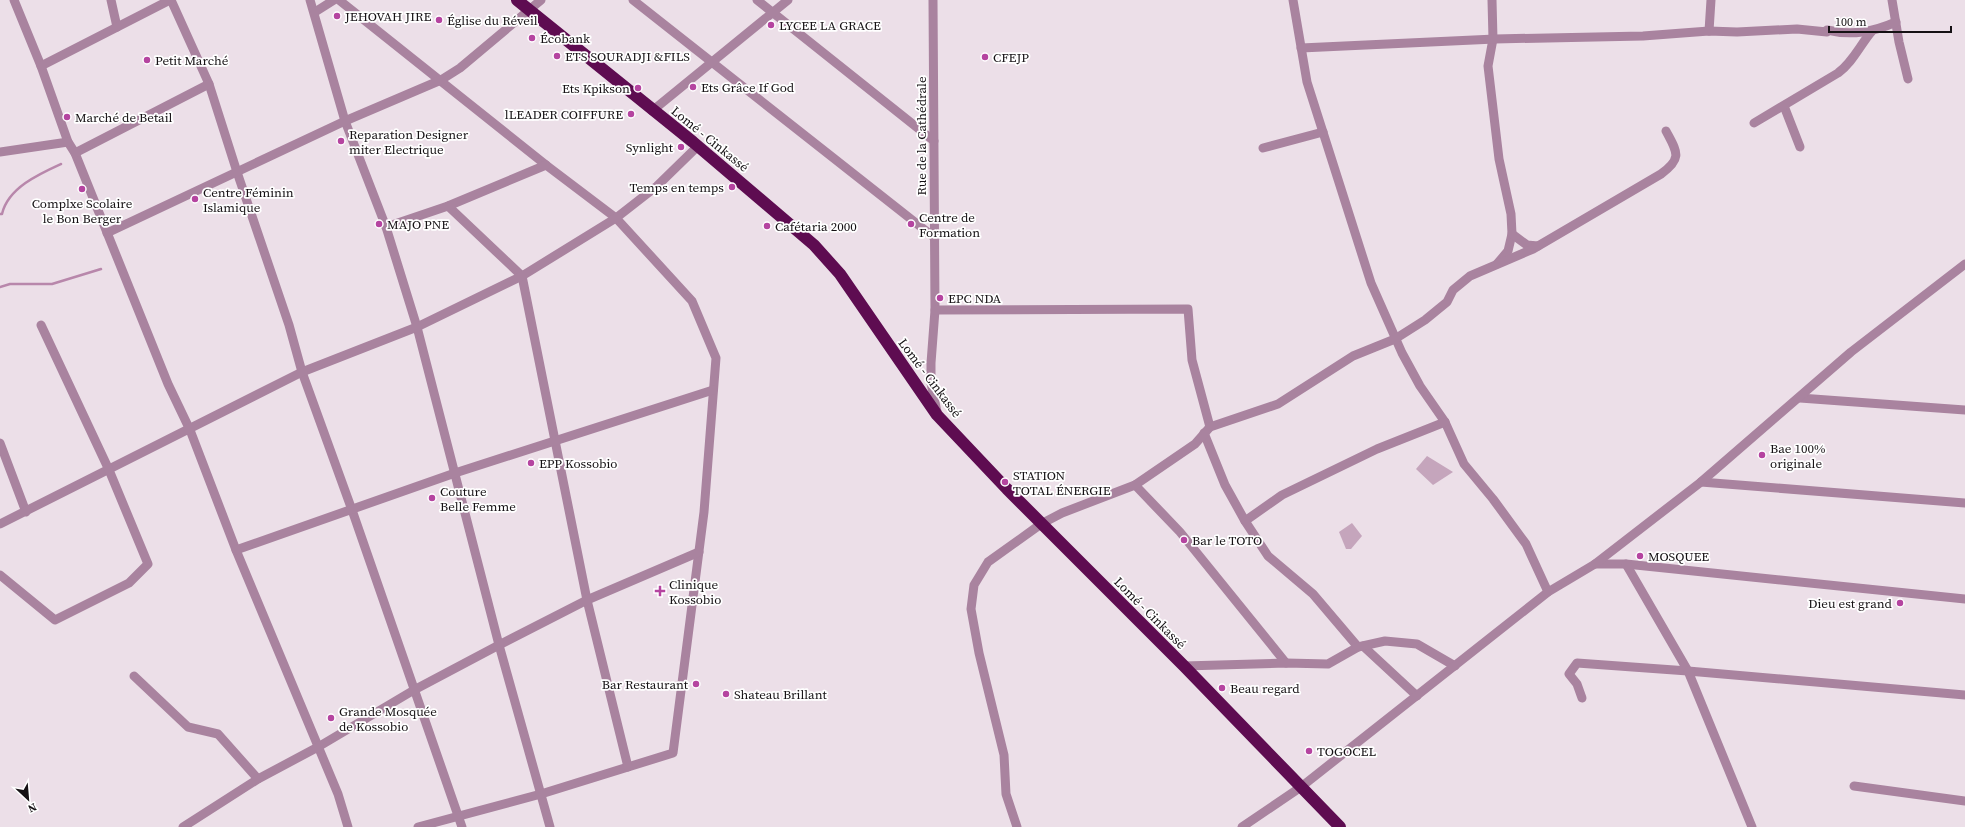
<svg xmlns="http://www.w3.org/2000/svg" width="1965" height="827" font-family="'Source Serif 4',serif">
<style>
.green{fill:#c5a5bc}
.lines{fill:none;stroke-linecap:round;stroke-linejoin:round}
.stream{stroke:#b887ab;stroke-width:2.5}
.minor{stroke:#a9839f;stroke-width:9}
.highway{stroke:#5e0c51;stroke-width:12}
.poi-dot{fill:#b544a0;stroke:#fff;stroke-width:1.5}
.labels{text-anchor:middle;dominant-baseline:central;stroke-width:3.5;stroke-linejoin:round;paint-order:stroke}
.poi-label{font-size:13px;fill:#151114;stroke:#fff;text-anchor:start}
.street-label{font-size:13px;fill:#151114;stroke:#fff}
</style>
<rect width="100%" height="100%" fill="#ecdfe8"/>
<g class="green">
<path d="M1427 456 1453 472 1433 485 1416 469Z"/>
<path d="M1352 523 1362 536 1351 549H1346L1339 532Z"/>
</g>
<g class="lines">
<g class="stream">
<path d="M0 214H2C8 188 39 174 61 164"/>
<path d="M0 287 10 284H52L101 269"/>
</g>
<g class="minor">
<path d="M14 0 41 66 68 142 75 153 168 384 190 430 236 550 338 794 348 827"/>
<path d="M111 0 117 27"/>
<path d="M171 0 209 84 237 172 289 325 302 372 352 510 462 827"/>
<path d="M310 0 345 121 386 227 417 327 499 645 550 827"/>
<path d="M339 0 546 165 616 218 692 301 716 358 704 512 673 753 541 794 418 827"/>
<path d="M633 0 935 238"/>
<path d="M757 0 934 141"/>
<path d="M933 0 935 310 931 363V383L937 412"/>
<path d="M1293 0 1307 82 1371 283 1402 353 1420 386 1445 422 1464 464 1493 499 1526 544 1548 592"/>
<path d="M1492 0 1493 39 1488 66 1499 159 1511 214 1512 234 1508 251 1497 264"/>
<path d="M1892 0 1899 42 1908 79"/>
<path d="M315 12 334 0"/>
<path d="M1709 31 1711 0"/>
<path d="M1301 48 1495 39 1643 36 1709 31 1737 32 1797 29 1827 32V30C1852 36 1873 32 1896 22"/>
<path d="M41 66 170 0"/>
<path d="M1784 106 1800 147"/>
<path d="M652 111 788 0"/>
<path d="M1754 123 1838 73C1853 62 1860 45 1872 31"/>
<path d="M1263 148 1323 132"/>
<path d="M0 152 68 142"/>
<path d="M75 153 209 84"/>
<path d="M448 206 522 276 587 600 628 767"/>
<path d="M386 227 448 206 546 165"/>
<path d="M107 233 345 121 441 80 460 68 541 0"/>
<path d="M1512 234 1527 245 1538 246"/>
<path d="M935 310 1188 309 1192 360 1210 427"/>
<path d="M1800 398 1965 410"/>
<path d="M1204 433 1225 485 1245 521 1282 495 1377 449 1445 422"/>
<path d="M0 443 26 512"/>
<path d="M1701 482 1965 503"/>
<path d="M1135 485 1180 532 1286 663"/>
<path d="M1245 521 1268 556 1313 594 1358 647"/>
<path d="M0 524 302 372 417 327 522 276 616 218 657 186 698 146"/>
<path d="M236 550 455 473 713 390"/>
<path d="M1595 564H1626L1965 599"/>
<path d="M0 575 55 620 129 583 148 564 109 470 41 325"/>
<path d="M1363 646 1417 696"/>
<path d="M1184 666 1286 663 1328 664 1358 647 1385 641 1417 644 1455 666"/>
<path d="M134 676 188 727 218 734 258 779"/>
<path d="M1582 698 1577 684 1569 674 1577 663 1688 671 1626 564"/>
<path d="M1854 786 1965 801"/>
<path d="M183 827 258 779 318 747 414 690 499 645 587 600 699 552"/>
<path d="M1017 827 1006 794 1004 755 979 653 971 609 974 585 988 562 1041 524 1062 513 1135 485 1195 444 1210 427 1278 404 1353 356 1395 339 1425 320 1447 302 1453 290 1470 276 1533 249 1661 174C1683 158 1677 152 1666 131"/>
<path d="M1242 827 1301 787 1548 592 1595 564 1701 482 1851 352 1965 264"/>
<path d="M1752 827 1688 671 1965 695"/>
</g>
<path class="highway" d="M517 0 693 142 814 245 840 274 937 415 1007 489 1184 666 1340 827"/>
</g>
<g class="poi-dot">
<circle cx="337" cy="16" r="4"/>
<circle cx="439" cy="20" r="4"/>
<circle cx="771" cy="25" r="4"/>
<circle cx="532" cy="38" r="4"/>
<circle cx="557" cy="56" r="4"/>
<circle cx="985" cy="57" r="4"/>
<circle cx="147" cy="60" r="4"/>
<circle cx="693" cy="87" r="4"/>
<circle cx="638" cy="88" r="4"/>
<circle cx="631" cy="114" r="4"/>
<circle cx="67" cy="117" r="4"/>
<circle cx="341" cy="141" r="4"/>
<circle cx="681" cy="147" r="4"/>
<circle cx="732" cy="187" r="4"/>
<circle cx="82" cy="189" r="4"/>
<circle cx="195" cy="199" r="4"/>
<circle cx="379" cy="224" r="4"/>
<circle cx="911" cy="224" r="4"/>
<circle cx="767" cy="226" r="4"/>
<circle cx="940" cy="298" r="4"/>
<circle cx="1762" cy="455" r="4"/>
<circle cx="531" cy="463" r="4"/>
<circle cx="1005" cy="482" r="4"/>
<circle cx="432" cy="498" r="4"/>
<circle cx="1184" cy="540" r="4"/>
<circle cx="1640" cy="556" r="4"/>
<path d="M658 585h4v4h4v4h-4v4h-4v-4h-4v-4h4z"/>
<circle cx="1900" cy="603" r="4"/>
<circle cx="696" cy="684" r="4"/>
<circle cx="1222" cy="688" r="4"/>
<circle cx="726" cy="694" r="4"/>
<circle cx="331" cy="718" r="4"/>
<circle cx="1309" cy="751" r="4"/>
</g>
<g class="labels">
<g class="poi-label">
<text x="345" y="16">JEHOVAH JIRE</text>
<text x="447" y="20">Église du Réveil</text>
<text x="779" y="25">LYCEE LA GRACE</text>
<text x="540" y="38">Écobank</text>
<text x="565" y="56">ETS SOURADJI &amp;FILS</text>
<text x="993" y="57">CFEJP</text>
<text x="155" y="60">Petit Marché</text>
<text x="701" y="87">Ets Grâce If God</text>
<text x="630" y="88" text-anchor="end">Ets Kpikson</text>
<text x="623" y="114" text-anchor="end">lLEADER COIFFURE</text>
<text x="75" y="117">Marché de Betail</text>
<text x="349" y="134">Reparation Designer<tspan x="349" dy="15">miter Electrique</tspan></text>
<text x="673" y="147" text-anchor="end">Synlight</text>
<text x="724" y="187" text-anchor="end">Temps en temps</text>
<text x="203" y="192">Centre Féminin<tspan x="203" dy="15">Islamique</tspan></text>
<text x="82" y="203" text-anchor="middle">Complxe Scolaire<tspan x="82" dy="15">le Bon Berger</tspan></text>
<text x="919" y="217">Centre de<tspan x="919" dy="15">Formation</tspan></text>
<text x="387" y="224">MAJO PNE</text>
<text x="775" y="226">Cafétaria 2000</text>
<text x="948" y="298">EPC NDA</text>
<text x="1770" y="448">Bae 100%<tspan x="1770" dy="15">originale</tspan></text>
<text x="539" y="463">EPP Kossobio</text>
<text x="1013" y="475">STATION<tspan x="1013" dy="15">TOTAL ÉNERGIE</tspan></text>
<text x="440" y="491">Couture<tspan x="440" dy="15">Belle Femme</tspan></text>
<text x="1192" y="540">Bar le TOTO</text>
<text x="1648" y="556">MOSQUEE</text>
<text x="669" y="584">Clinique<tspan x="669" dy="15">Kossobio</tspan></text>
<text x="1892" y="603" text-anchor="end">Dieu est grand</text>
<text x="688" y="684" text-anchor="end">Bar Restaurant</text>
<text x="1230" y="688">Beau regard</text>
<text x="734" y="694">Shateau Brillant</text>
<text x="339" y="711">Grande Mosquée<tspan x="339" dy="15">de Kossobio</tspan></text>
<text x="1317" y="751">TOGOCEL</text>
</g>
<g class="street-label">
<text transform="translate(921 136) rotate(-90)">Rue de la Cathédrale</text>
<text transform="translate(710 139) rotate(39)">Lomé - Cinkassé</text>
<text transform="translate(930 378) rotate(53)">Lomé - Cinkassé</text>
<text transform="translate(1150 613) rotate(45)">Lomé - Cinkassé</text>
</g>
</g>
<g transform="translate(28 799) rotate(154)" stroke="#ffffff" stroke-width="3" paint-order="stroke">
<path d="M0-3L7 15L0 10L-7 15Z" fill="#151114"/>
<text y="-6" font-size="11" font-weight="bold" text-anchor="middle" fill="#151114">N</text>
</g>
<path d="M1829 26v6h122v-6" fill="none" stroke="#151114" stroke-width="2"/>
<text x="1835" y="26" font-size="12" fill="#151114" stroke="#ffffff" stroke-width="3" paint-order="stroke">100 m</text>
</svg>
